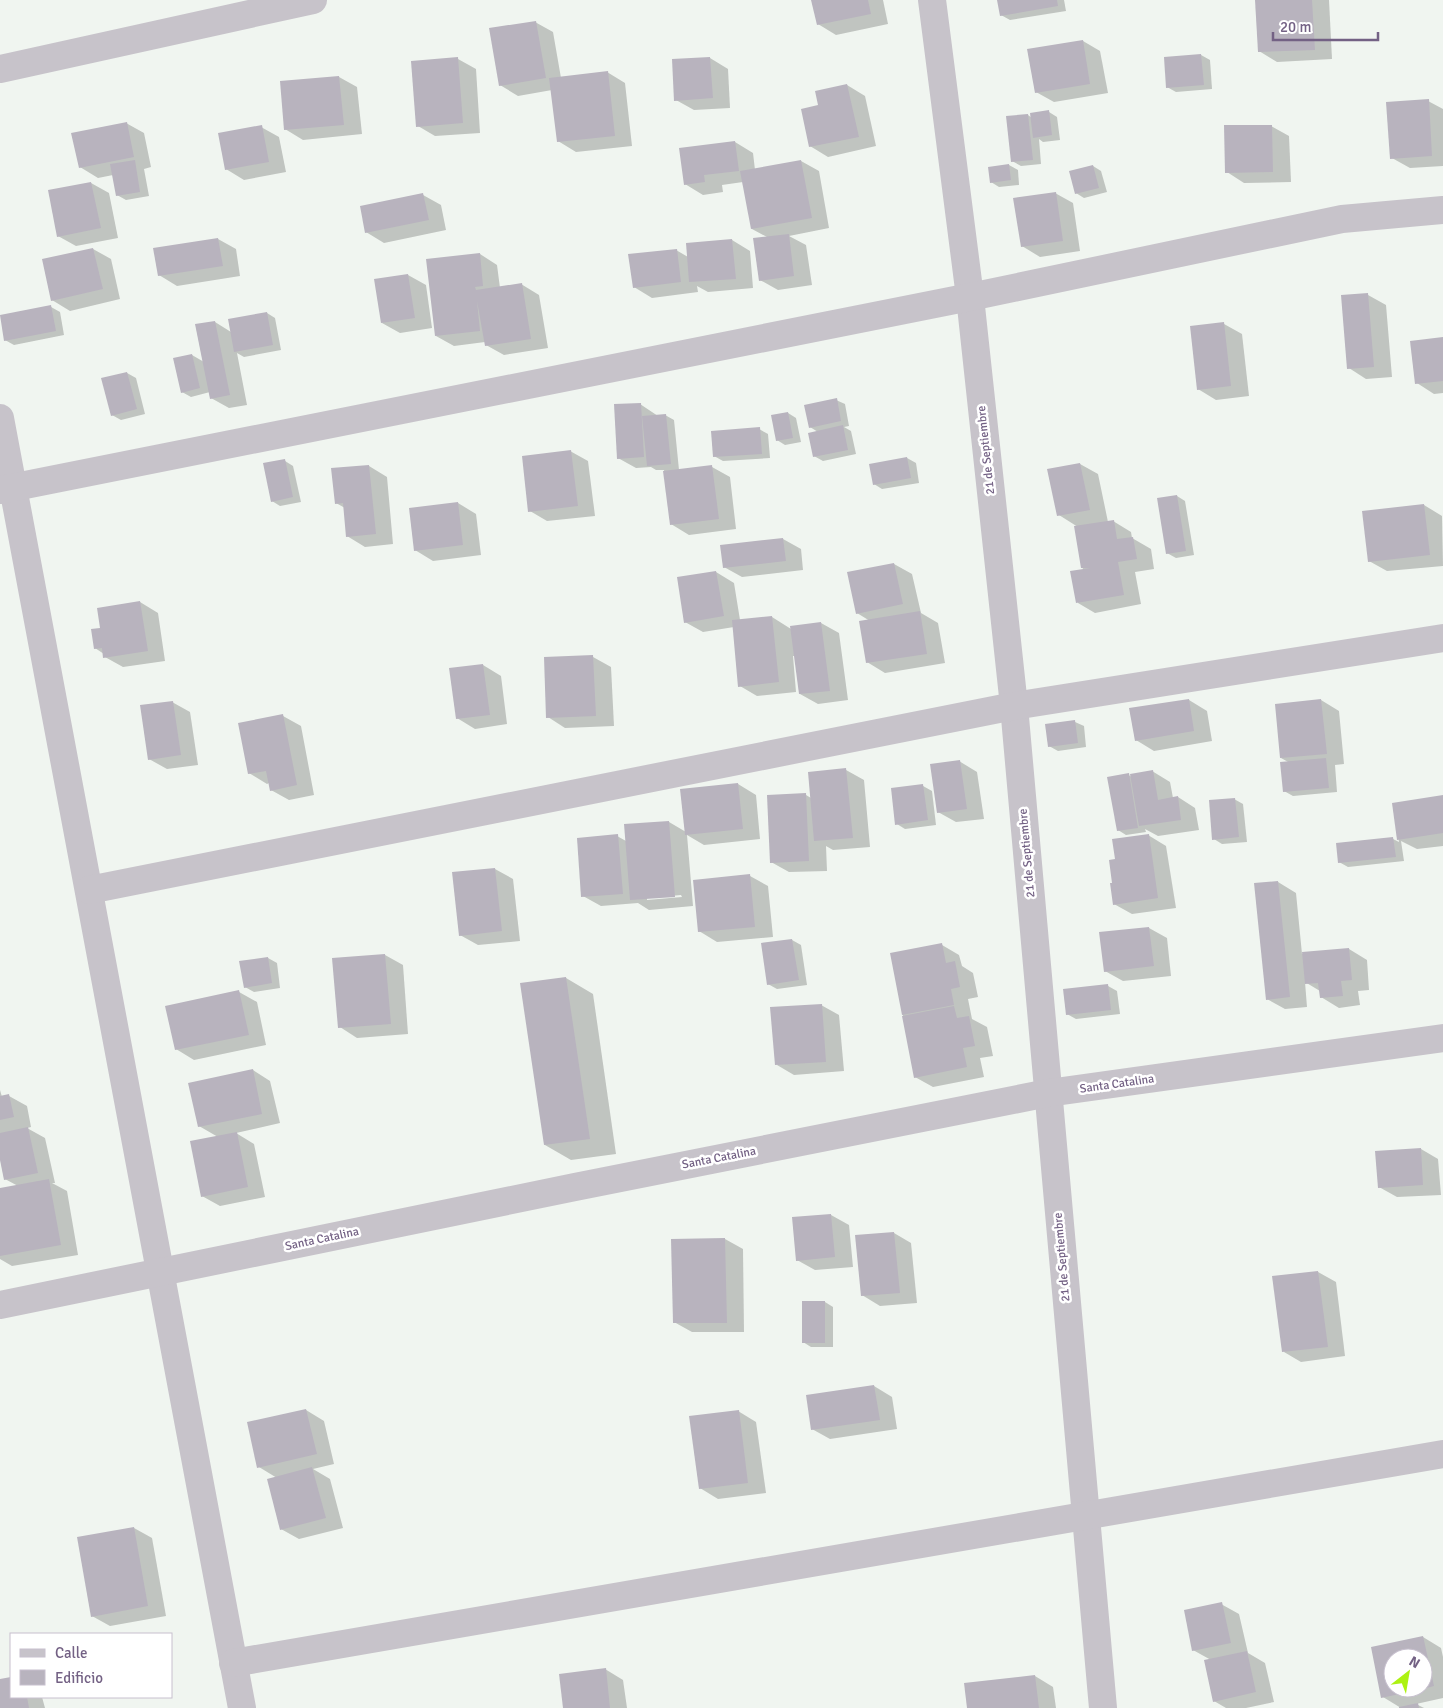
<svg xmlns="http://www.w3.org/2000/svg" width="1443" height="1708" font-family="Signika,sans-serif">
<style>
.shadow{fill:#0003;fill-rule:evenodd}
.building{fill:#b8b3be}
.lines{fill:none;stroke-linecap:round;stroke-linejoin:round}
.minor{stroke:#c7c3ca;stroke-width:28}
.labels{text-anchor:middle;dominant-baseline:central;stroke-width:5;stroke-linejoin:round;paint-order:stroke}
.street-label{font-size:12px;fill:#736184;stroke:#fff}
</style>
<rect width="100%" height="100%" fill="#f0f5f0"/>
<g class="shadow">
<path d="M812 0H883L888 24 836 35 818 24Z"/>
<path d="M999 0H1064L1066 11 1010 20 1001 15Z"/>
<path d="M1256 0H1329L1332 59 1277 62 1259 51Z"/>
<path d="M535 22 553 32 561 78 607 72 625 83 632 146 576 152 558 141 552 90 518 96 500 85Z"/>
<path d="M1083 41 1100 51 1108 93 1054 102 1036 92Z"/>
<path d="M1201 55 1210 60 1212 89 1176 92 1167 87Z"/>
<path d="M710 58 728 69 730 108 694 110 676 100 673 60Z"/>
<path d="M458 59 476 69 480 133 435 136 418 126Z"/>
<path d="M339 77 357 87 362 134 303 140 285 129Z"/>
<path d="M847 85 865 96 876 146 828 157 810 146 820 106Z"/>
<path d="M1428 101 1443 109V166L1410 168 1392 158Z"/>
<path d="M1049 112 1057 117 1060 140 1043 142 1039 139 1041 164 1021 166 1012 161 1028 115 1032 118Z"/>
<path d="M126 123 144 133 151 167 144 169 149 196 126 200 117 195 113 175 98 178 80 167Z"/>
<path d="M1271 126 1289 136 1291 182 1244 183 1227 172Z"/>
<path d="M261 127 279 137 286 172 244 180 226 169Z"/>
<path d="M735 142 753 153 755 170 801 161 819 171 829 228 789 236 806 245 812 285 778 290 760 280 767 237 752 229 743 182 722 185 723 192 703 195 685 184Z"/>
<path d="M1009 165 1018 170 1019 185 999 187 991 182Z"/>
<path d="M1093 166 1101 171 1107 192 1084 198 1076 193Z"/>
<path d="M91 183 109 193 118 238 76 246 58 236Z"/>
<path d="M1055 193 1073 203 1080 251 1040 257 1022 246Z"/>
<path d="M423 195 441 205 446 230 384 243 366 232Z"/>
<path d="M218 239 236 249 240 276 177 286 159 275Z"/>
<path d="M732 240 750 251 753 288 708 292 697 286 698 292 652 298 634 287 676 250 688 257Z"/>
<path d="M93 249 111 259 120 299 70 311 52 300Z"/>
<path d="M480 254 497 265 500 288 521 284 539 295 548 348 504 355 486 345 485 342 454 346 436 336Z"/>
<path d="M408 275 426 285 432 328 400 333 382 323Z"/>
<path d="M1368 295 1386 305 1392 377 1366 379 1349 368Z"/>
<path d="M51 307 60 312 64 335 14 345 5 340Z"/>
<path d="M267 313 275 318 281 350 244 357 237 353 247 405 229 408 211 398 210 392 191 397 182 392 192 355 204 362 215 322 231 332Z"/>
<path d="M1224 324 1242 334 1249 396 1216 400 1198 389Z"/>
<path d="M1443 339V393L1434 394 1417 383Z"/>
<path d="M127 373 136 378 145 414 121 420 112 415Z"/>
<path d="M836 400 845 404 849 426 844 427 851 431 856 454 823 461 814 456 818 432 810 427Z"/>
<path d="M640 404 658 416 665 415 674 420 679 470 712 467 730 477 736 529 689 535 671 524 664 470H656L651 467 636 468 618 458Z"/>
<path d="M788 413 796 418 801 442 785 445 777 440Z"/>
<path d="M759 429 768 434 770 458 723 461 714 456Z"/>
<path d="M570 451 588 461 595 516 547 521 530 511Z"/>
<path d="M907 458 916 463 919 483 882 489 874 484Z"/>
<path d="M285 461 293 466 301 502 280 506 272 501Z"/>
<path d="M1080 464 1098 474 1108 522 1113 521 1131 532 1132 538 1151 549 1154 569 1135 572 1141 604 1095 613 1078 603 1083 570 1076 527H1078L1059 515Z"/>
<path d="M369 466 387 477 393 544 365 547 347 536 345 508 336 503Z"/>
<path d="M1177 496 1185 501 1194 555 1176 558 1167 553Z"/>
<path d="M458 503 476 514 481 555 433 561 415 550Z"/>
<path d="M1424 505 1442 516 1443 566 1387 571 1369 561Z"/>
<path d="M783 539 801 549 803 570 742 577 724 567Z"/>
<path d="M894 564 912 574 921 613 938 623 945 663 885 673 867 662 870 621 857 613Z"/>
<path d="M716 572 734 583 740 620 772 617 791 629 821 623 839 633 848 700 818 704 800 694 795 656H793L796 692 757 696 740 686 734 627 703 632 685 622Z"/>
<path d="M140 602 158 613 165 661 123 667 105 657 104 654 95 648 102 629Z"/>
<path d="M593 657 611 667 614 726 565 728 548 717Z"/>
<path d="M483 665 501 676 507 724 475 729 457 718Z"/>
<path d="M1189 700 1207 711 1212 741 1154 751 1136 740Z"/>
<path d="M1321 700 1339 711 1344 764 1335 765 1337 792 1293 796 1284 791 1290 763 1281 758Z"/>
<path d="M172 702 190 712 198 765 167 769 149 759Z"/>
<path d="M283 716 301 726 314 795 289 800 271 790 269 783 267 784 249 773Z"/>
<path d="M1075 722 1084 726 1086 747 1058 751 1049 746Z"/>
<path d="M959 761 977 772 984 819 956 822 938 812Z"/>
<path d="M846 770 864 780 870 847 833 850 826 846 827 871 789 872 771 862 806 795 811 798Z"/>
<path d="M1152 771 1170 782 1173 798 1178 797 1195 808 1199 830 1158 836 1145 829 1146 832 1126 835 1118 830 1128 775 1132 777Z"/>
<path d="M738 784 756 795 760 839 704 845 687 835 693 906 649 910 638 903 601 906 583 896 617 836 626 841 669 822 686 832ZM681 895 682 897 647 900V898Z"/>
<path d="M923 786 932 791 936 825 905 829 897 824Z"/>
<path d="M1443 797V846L1417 849 1401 841 1404 861 1348 867 1339 862 1393 839 1399 842 1393 804Z"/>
<path d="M1234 799 1243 804 1247 842 1222 844 1214 839Z"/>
<path d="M1148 835 1166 846 1176 908 1132 914 1114 904V884Z"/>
<path d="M495 869 513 879 520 941 478 945 460 935Z"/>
<path d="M750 876 768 886 773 937 717 942 699 931Z"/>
<path d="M1278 882 1296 893 1302 954 1349 949 1367 960 1369 990 1358 991 1360 1005 1339 1008 1321 997 1320 991 1305 982 1307 1007 1285 1009 1267 999 1256 884Z"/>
<path d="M1149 928 1167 938 1171 976 1123 981 1105 971Z"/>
<path d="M792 940 801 945 807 985 777 989 768 984 762 944Z"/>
<path d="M942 945 959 955 962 966 973 973 978 997 968 999 972 1019 987 1027 993 1056 980 1058 984 1077 933 1087 915 1077 891 954Z"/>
<path d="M385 955 403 965 408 1034 357 1038 340 1027Z"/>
<path d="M268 958 277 963 280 988 254 992 245 987Z"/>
<path d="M566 978 593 994 616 1154 571 1160 545 1145Z"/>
<path d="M1108 986 1117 991 1120 1014 1076 1019 1067 1014Z"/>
<path d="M239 992 257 1002 266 1045 194 1060 176 1049Z"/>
<path d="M821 1005 839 1015 844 1071 794 1075 777 1065Z"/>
<path d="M253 1070 270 1081 280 1123 236 1133 254 1144 265 1197 220 1206 202 1196 218 1137 199 1126Z"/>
<path d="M0 1090 2 1097 9 1096 27 1106 31 1127 27 1128 45 1138 55 1183H52L67 1191 78 1255 12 1266 0 1259V1189L18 1186 5 1179 0 1154Z"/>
<path d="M1421 1149 1438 1159 1441 1195 1397 1197 1379 1187Z"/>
<path d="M831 1215 849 1225 853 1267 815 1270 797 1260Z"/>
<path d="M894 1233 911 1243 917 1303 880 1306 862 1295Z"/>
<path d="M725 1239 743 1249 744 1332H692L674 1322 673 1240Z"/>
<path d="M1318 1272 1336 1282 1345 1356 1301 1362 1284 1352Z"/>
<path d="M825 1302 833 1307V1347H811L803 1342Z"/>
<path d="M874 1386 892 1397 897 1429 830 1439 812 1429Z"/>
<path d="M306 1410 324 1421 334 1464 313 1469 330 1479 343 1528 299 1539 281 1529 277 1478 259 1467Z"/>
<path d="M738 1411 756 1422 766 1493 718 1499 700 1488Z"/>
<path d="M134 1528 152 1538 166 1616 110 1626 92 1616Z"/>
<path d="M1221 1604 1239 1614 1248 1653 1265 1663 1274 1702 1246 1708H1226L1214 1701 1211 1660 1193 1650Z"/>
<path d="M1423 1637 1441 1648 1443 1657V1698L1416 1704 1424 1708H1401L1383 1697 1372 1648ZM1393 1658H1423V1688H1393Z"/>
<path d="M605 1669 623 1680 627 1708H564Z"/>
<path d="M1035 1676 1053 1687 1056 1708H968L965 1684Z"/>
<path d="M11 1678V1697H42L45 1708H0V1681Z"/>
</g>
<g class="building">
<path d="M811 0H868L871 14 817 25Z"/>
<path d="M997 0H1057L1058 6 1000 16Z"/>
<path d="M1255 0H1312L1315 50 1258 52Z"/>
<path d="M536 21 546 78 499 86 489 28Z"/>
<path d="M1083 40 1090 84 1035 93 1027 49Z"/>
<path d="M1201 54 1204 85 1166 88 1164 57Z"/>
<path d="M458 57 463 123 416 127 411 61Z"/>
<path d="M710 57 713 98 674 101 672 59Z"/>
<path d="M608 71 615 136 557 142 549 78Z"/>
<path d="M339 76 344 125 284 130 280 81Z"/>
<path d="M847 84 859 137 809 147 801 109 818 105 815 91Z"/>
<path d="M1429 99 1432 156 1390 159 1386 102Z"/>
<path d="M1049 110 1052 135 1033 138 1030 113Z"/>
<path d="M1028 114 1033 160 1011 162 1006 116Z"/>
<path d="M127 122 134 157 79 168 71 133Z"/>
<path d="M262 125 269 162 225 170 218 133Z"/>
<path d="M1224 125H1272L1273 172 1225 173Z"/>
<path d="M735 141 739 171 704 175 705 182 684 185 679 148Z"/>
<path d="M135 160 140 192 116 196 110 164Z"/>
<path d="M801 160 812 218 751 229 740 171Z"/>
<path d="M1009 164 1011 180 990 183 988 167Z"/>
<path d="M1093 165 1099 188 1075 194 1069 171Z"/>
<path d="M91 182 101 228 57 237 48 190Z"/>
<path d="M1056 192 1063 241 1021 247 1013 198Z"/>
<path d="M423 193 429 220 365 233 360 206Z"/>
<path d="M789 234 794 276 759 281 753 238Z"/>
<path d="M218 238 223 266 158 276 153 248Z"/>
<path d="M732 239 736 279 689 282 686 243Z"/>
<path d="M93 248 103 289 51 301 42 259Z"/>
<path d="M677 249 681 282 633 288 628 254Z"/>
<path d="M480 253 483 286 475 287 476 290 522 283 531 339 485 346 477 301 480 331 435 336 426 259Z"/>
<path d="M408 274 415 318 381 323 374 279Z"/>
<path d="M1368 293 1374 367 1347 369 1341 295Z"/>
<path d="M51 305 56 331 4 341 0 315Z"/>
<path d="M267 312 273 345 234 352 228 319Z"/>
<path d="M215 321 230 395 210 399 195 324Z"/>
<path d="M1224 322 1231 386 1197 390 1190 326Z"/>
<path d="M1443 337V381L1415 384 1410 341Z"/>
<path d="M192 354 200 388 181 393 173 358Z"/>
<path d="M127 372 137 409 111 416 101 378Z"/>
<path d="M837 398 841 421 809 428 804 405Z"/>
<path d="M641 403 644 457 617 459 614 404Z"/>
<path d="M788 412 793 438 776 441 771 415Z"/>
<path d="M666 414 671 464 647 466 642 416Z"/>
<path d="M843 425 848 450 813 457 808 433Z"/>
<path d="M760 427 762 454 713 457 711 431Z"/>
<path d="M571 450 578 506 528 512 522 456Z"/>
<path d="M907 457 911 478 873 485 869 464Z"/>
<path d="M285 459 293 497 271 502 263 463Z"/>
<path d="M1080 463 1090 510 1057 516 1047 469Z"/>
<path d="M369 465 376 534 346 537 343 503 335 504 331 468Z"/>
<path d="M712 465 719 519 670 525 663 471Z"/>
<path d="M1177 495 1186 551 1166 554 1157 498Z"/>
<path d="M458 502 463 545 414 551 409 508Z"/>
<path d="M1424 504 1430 555 1368 562 1362 511Z"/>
<path d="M1114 520 1117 539 1133 537 1137 559 1118 562 1124 595 1076 603 1070 571 1090 568H1081L1074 526Z"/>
<path d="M783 538 786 561 723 568 720 545Z"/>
<path d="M894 563 903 604 856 614 847 572Z"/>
<path d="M716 571 724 616 684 623 677 577Z"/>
<path d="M140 601 148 651 103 658 102 648 94 649 91 629 100 628 97 608Z"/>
<path d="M920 611 927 654 866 663 859 621Z"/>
<path d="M772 616 779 682 738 687 732 620Z"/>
<path d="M821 622 830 691 799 694 790 626Z"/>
<path d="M593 655 596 716 546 718 544 657Z"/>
<path d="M483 664 490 715 456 719 449 668Z"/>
<path d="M1189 699 1194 731 1135 741 1129 708Z"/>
<path d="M1321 699 1327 754 1280 758 1275 704Z"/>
<path d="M173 701 181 755 148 760 140 705Z"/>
<path d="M283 714 297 785 270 791 266 771 248 774 238 723Z"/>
<path d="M1075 720 1078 743 1048 747 1045 724Z"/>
<path d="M1326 758 1329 788 1283 792 1280 762Z"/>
<path d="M960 760 967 809 937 813 930 764Z"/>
<path d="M846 768 853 838 814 841 808 772Z"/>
<path d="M1153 770 1158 800 1178 796 1181 820 1139 826 1130 774Z"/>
<path d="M1129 773 1138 828 1117 831 1107 777Z"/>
<path d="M738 783 743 829 685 835 680 789Z"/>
<path d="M923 784 928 820 895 825 891 788Z"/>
<path d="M806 793 809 861 770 863 767 795Z"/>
<path d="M1443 795V833L1397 840 1392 803Z"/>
<path d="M1235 798 1239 837 1212 840 1209 800Z"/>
<path d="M669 821 675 897 630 900 624 824Z"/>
<path d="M618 834 623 894 581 897 577 838Z"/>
<path d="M1149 834 1158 898 1113 905 1110 883H1112L1109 860 1115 859 1112 839Z"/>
<path d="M1393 837 1396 857 1338 863 1336 843Z"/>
<path d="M495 868 502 931 459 936 452 872Z"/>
<path d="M750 874 755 927 698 932 693 880Z"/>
<path d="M1278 881 1290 997 1266 1000 1254 883Z"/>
<path d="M1149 927 1154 966 1104 972 1099 932Z"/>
<path d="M792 939 799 980 767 985 761 943Z"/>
<path d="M942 943 946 963 955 961 960 987 951 989 954 1005 902 1015 890 953Z"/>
<path d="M1349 948 1352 980 1341 981 1343 996 1320 998 1318 983 1305 984 1302 952Z"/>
<path d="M385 954 391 1024 338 1028 332 958Z"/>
<path d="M268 957 272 983 244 988 239 961Z"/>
<path d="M566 977 590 1139 544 1145 520 983Z"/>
<path d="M1108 984 1111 1010 1066 1015 1063 989Z"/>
<path d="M239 990 249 1035 175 1050 165 1006Z"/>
<path d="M822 1004 826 1062 775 1065 770 1007Z"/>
<path d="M954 1006 957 1018 969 1016 975 1046 963 1048 967 1067 914 1078 902 1016Z"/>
<path d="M253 1069 262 1114 198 1127 188 1083Z"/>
<path d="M9 1094 14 1117 0 1120V1096Z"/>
<path d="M28 1127 38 1173 4 1180 0 1160V1133Z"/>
<path d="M237 1132 248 1187 201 1197 190 1141Z"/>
<path d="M1421 1148 1423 1185 1378 1188 1375 1151Z"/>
<path d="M49 1179 61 1245 0 1256V1188Z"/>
<path d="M831 1214 835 1257 796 1261 792 1217Z"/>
<path d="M894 1232 900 1293 861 1296 855 1235Z"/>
<path d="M725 1238 727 1323H673L671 1239Z"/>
<path d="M1318 1271 1328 1347 1282 1352 1272 1276Z"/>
<rect x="802" y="1301" width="23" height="42"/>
<path d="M874 1385 880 1420 811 1430 806 1395Z"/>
<path d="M306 1409 317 1454 257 1468 247 1422Z"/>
<path d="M739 1410 748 1483 699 1489 689 1416Z"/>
<path d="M312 1467 326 1518 280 1530 267 1479Z"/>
<path d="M134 1527 148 1606 91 1617 77 1537Z"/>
<path d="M1222 1602 1231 1643 1192 1651 1184 1610Z"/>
<path d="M1423 1636 1434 1686 1423 1689V1658H1393V1688L1423 1689 1381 1698 1371 1647Z"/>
<path d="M1247 1651 1256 1692 1213 1702 1204 1660Z"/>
<path d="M606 1668 610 1708H563L559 1674Z"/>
<path d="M1035 1675 1039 1708H967L964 1683Z"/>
<path d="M11 1677V1697H27L29 1708H0V1679Z"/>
<path d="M1418 1703 1419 1708H1399V1707Z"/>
</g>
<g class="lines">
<g class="minor">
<path d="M932 0 970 297 1014 706 1103 1708"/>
<path d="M0 69 313 0"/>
<path d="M0 418 242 1708"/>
<path d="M0 490 970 297 1342 219 1443 210"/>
<path d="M89 890 1014 706 1443 638"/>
<path d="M0 1305 575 1187 1048 1093 1443 1038"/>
<path d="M233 1663 1443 1454"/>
</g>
</g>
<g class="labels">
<g class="street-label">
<text transform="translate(986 450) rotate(-96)">21 de Septiembre</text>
<text transform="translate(1027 853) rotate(-95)">21 de Septiembre</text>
<text transform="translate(1117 1084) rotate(-8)">Santa Catalina</text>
<text transform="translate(719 1158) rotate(-11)">Santa Catalina</text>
<text transform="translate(322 1239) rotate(-12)">Santa Catalina</text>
<text transform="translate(1062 1257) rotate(-95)">21 de Septiembre</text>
</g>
</g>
<rect x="10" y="1633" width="162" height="65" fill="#ffffff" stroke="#c7c0ce"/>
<rect x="20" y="1649" width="25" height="8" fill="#c7c3ca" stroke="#c7c0ce"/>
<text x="55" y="1658" font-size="15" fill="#736184">Calle</text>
<rect x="20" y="1670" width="25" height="15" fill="#b8b3be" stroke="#c7c0ce"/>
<text x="55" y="1683" font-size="15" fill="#736184">Edificio</text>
<g transform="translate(1408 1673) rotate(31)"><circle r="24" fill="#ffffff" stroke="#c7c0ce"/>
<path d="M0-4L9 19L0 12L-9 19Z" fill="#adf212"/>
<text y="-8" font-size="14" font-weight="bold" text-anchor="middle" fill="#736184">N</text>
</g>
<path d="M1273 32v8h105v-8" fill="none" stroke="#736184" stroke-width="2.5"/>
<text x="1280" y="32" font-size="15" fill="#736184" stroke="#ffffff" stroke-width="4" paint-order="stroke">20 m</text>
</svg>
